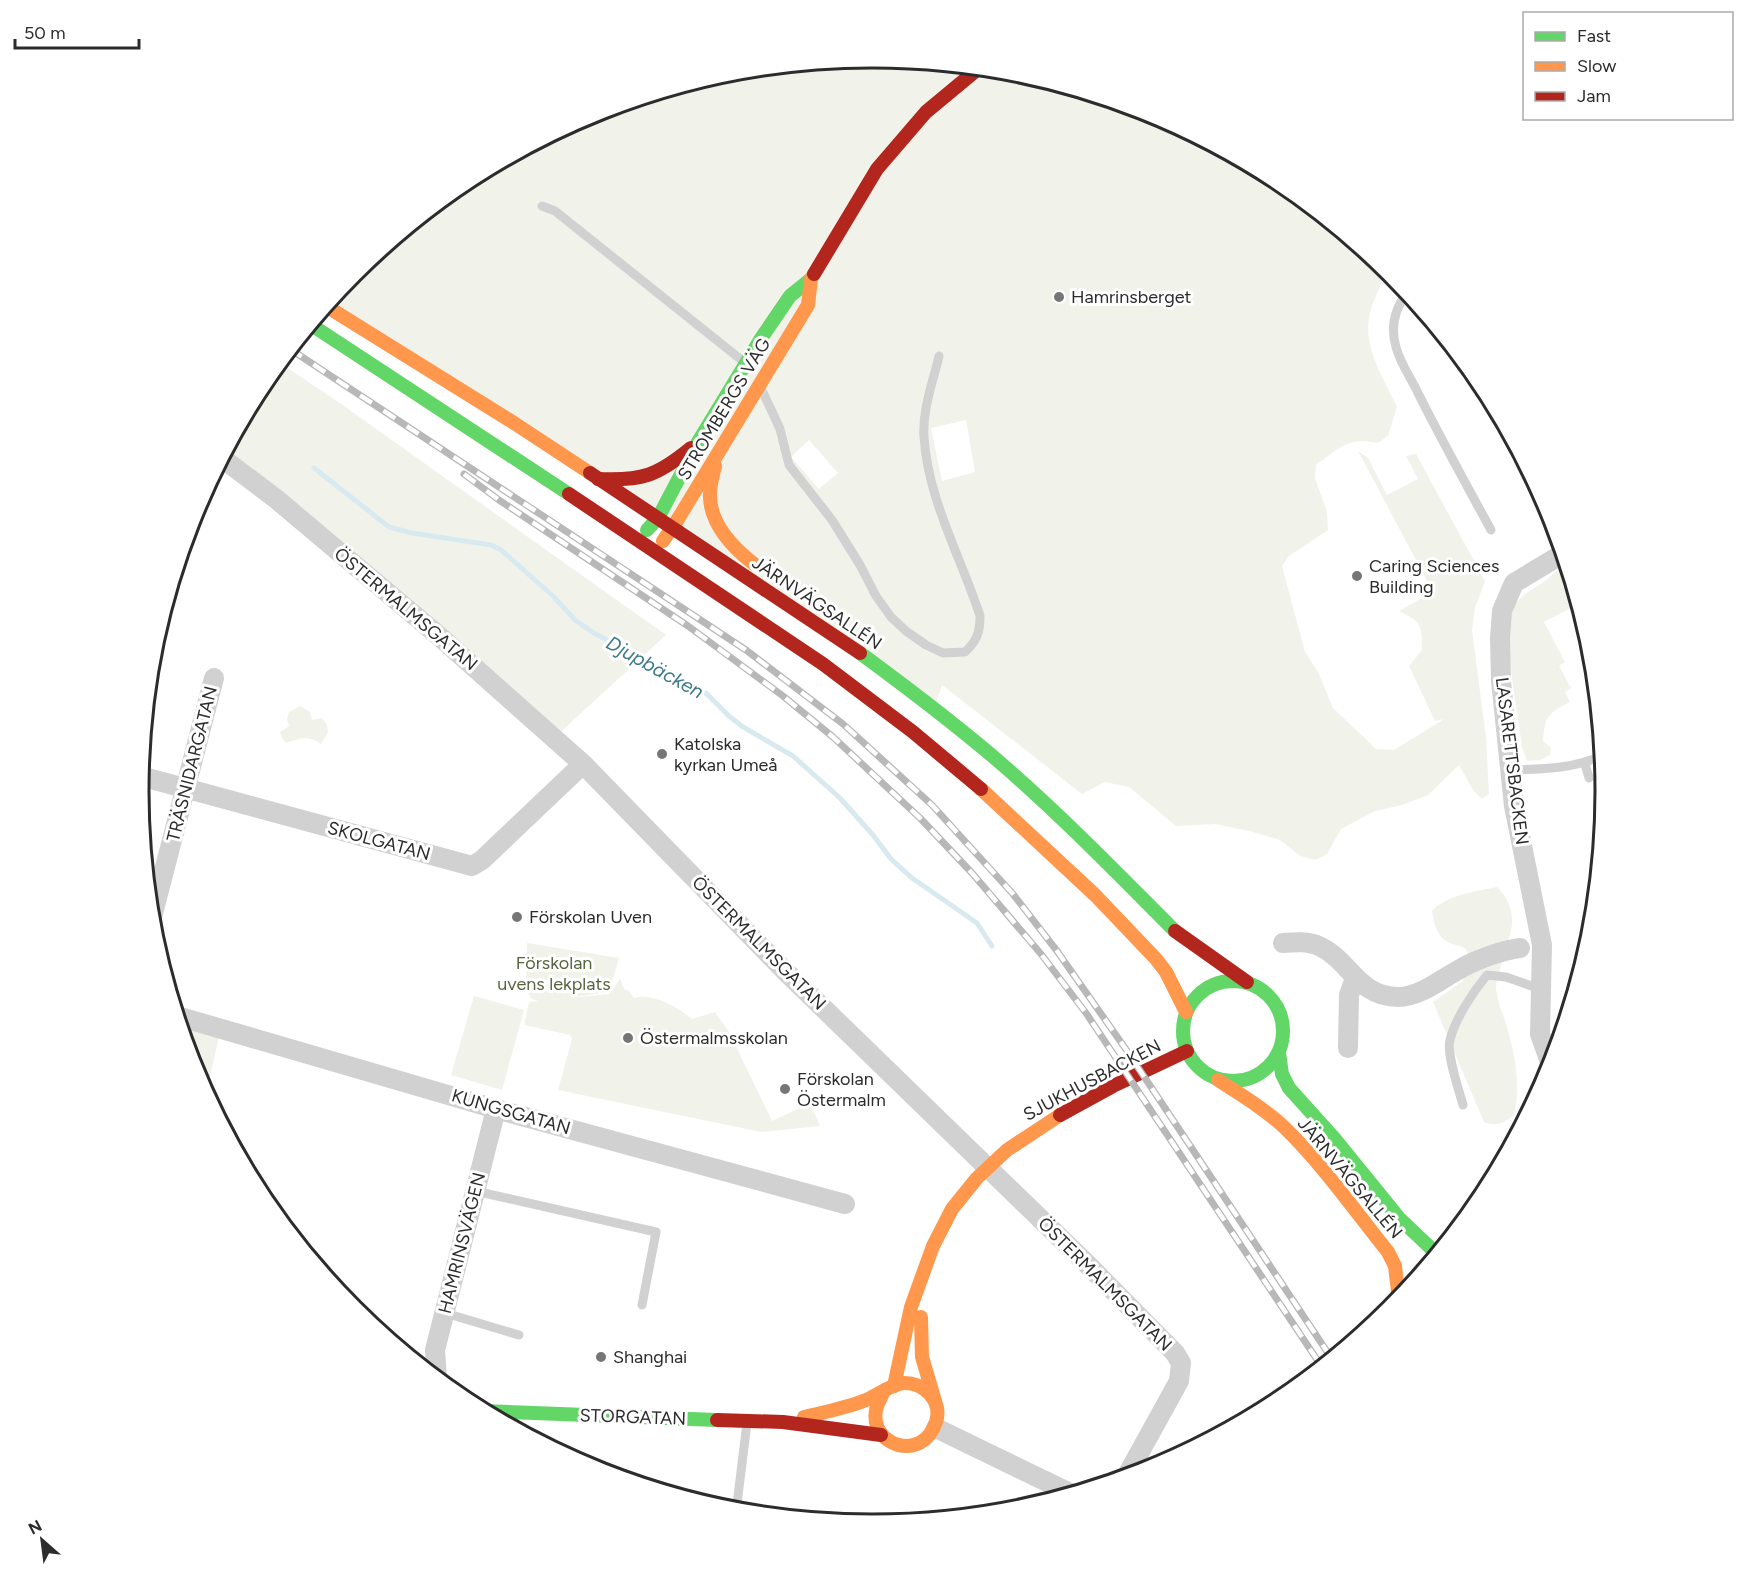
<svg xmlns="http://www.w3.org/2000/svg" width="1745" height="1582" font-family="Figtree,sans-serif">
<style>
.green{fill:#f1f3eb;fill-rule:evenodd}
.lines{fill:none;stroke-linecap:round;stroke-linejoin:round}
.stream{stroke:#d8eaf0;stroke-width:5}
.lane{stroke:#d1d1d1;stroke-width:9}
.street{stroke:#d1d1d1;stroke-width:20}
.fast{stroke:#63d668;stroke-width:14}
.slow{stroke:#ff974d;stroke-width:14}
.jam{stroke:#b3261e;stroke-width:14}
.rail-casing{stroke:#b8b8b8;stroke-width:7}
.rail{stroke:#fff;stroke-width:4.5;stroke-dasharray:14;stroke-linecap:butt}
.poi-dot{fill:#767676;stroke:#fff;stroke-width:2}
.labels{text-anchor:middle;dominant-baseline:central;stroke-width:6;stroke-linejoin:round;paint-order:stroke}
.poi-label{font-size:18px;fill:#2c2c2c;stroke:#fff;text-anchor:start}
.street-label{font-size:18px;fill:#2c2c2c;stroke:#fff}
.park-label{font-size:18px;fill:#57653c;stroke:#fff}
.water-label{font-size:20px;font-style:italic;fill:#3f7a8a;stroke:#fff}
.rim{fill:none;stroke:#2c2c2c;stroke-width:3}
</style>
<rect width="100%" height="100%" fill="#fff"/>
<g class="green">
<path d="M873 57 1016 71 1154 113 1281 181 1386 268C1383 283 1374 297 1370 313 1362 346 1383 377 1397 407L1388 436 1378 443C1347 437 1340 448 1316 465L1315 478 1327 512 1328 530 1289 556 1282 566 1305 652 1318 672 1333 708 1376 749 1394 750 1444 719 1435 721 1409 666 1422 650C1422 626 1422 622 1399 611L1433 592 1358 451 1368 458 1387 495 1418 479 1406 456 1416 454 1485 581 1475 608 1472 630 1486 737 1489 794 1482 799 1473 790 1459 765 1428 795 1402 805 1375 811 1341 829 1327 854 1316 860 1300 856 1280 840 1253 832 1215 824 1176 826 1129 787 1105 782 1082 794 942 685 934 708 326 306 354 272 465 181 592 113 730 71ZM966 420 975 472 942 481 931 428ZM809 440 838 473 819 489 791 457Z"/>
<path d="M279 362 344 406 666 635 554 738 222 458 262 383Z"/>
<path d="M1568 567 1579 604 1544 622 1565 662 1559 666 1571 688 1565 692 1570 702C1548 713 1545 716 1543 741L1551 748 1550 755 1541 760 1527 761 1522 747C1518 713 1502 637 1513 608 1518 596 1535 588 1545 581 1555 574 1554 569 1568 567Z"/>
<path d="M300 706 310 712 312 720 322 718 327 725 328 732 321 744C308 735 300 738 286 743L282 739 280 732 289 726 287 719 289 712Z"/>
<path d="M1497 887C1524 915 1508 937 1500 969 1499 975 1496 981 1496 987 1497 1001 1503 1014 1507 1027 1515 1055 1521 1086 1514 1115 1504 1123 1498 1127 1484 1122L1433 1002 1463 981 1469 958 1466 949C1460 945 1453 945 1448 942 1437 937 1433 921 1432 911 1448 894 1475 892 1497 887Z"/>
<path d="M527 943 619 958 609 992 567 998 609 994 620 979 625 990 629 991 634 998C651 992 680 1008 692 1019L715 1012 729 1032 772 1121 810 1103 820 1126 761 1132 558 1090 572 1039 570 1035 524 1025 529 1002 538 1001 532 999 526 991Z"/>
<path d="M474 996 524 1010 502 1090 451 1075Z"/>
<path d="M177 1016 221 1028 206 1094 194 1072Z"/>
</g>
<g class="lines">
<path class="stream" d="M314 468 389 527 412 533 491 545 501 550 554 597 575 620 592 632 707 694 729 716 743 727 793 756 840 798 873 835 891 859 912 878 977 923 992 946"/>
<g class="lane">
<path d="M542 206 555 211 744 362"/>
<path d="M1386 268 1385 273 1401 283"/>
<path d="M1408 291C1395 308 1390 327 1396 347 1400 363 1411 378 1418 393 1441 439 1466 484 1491 530"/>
<path d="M761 388 780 429 789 465 832 520 860 565 876 596 891 617 906 631 926 645 943 653 965 652C977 641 980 632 980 616 961 557 928 500 924 437 922 410 933 382 939 356"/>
<path d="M1585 764 1589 778"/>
<path d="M1510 770C1542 769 1574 769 1603 755"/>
<path d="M1463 1105C1459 1090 1446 1053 1450 1040 1455 1019 1473 992 1487 975L1506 977 1540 989"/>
<path d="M475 1191 656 1232 642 1305"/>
<path d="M445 1313 519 1335"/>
<path d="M736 1512 747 1423"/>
<path d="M741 1512H758"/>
</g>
<g class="street">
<path d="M222 458 275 498 439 636 583 764 784 970 1088 1265 1175 1353 1181 1363 1179 1381 1126 1477"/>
<path d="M140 776 472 866 482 860 583 764"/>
<path d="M151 921 214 678"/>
<path d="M1283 943C1295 942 1308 941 1319 946 1350 960 1358 997 1398 997 1420 997 1441 979 1460 969 1475 960 1503 950 1520 948"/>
<path d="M177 1016 496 1109 845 1204"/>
<path d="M1348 1048 1349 995 1355 978"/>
<path d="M1552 1068 1540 1034 1542 945 1514 806 1501 681 1500 638 1502 611 1514 583 1564 553"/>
<path d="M437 1378 435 1350 496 1109"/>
<path d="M936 1428 1072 1494"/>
</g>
<g class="fast">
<path d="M310 324 569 494"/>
<path d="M647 530 658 518 698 442 762 337 790 296 811 279 814 274"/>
<path d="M860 653C909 689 958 726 1004 766 1064 818 1119 875 1175 931"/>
<circle cx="1233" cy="1031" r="50"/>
<path d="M1279 1053 1282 1074 1289 1088 1334 1138 1399 1218 1437 1254"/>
<path d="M483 1411 717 1420"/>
</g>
<g class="slow">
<path d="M326 306 514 423 590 473"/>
<path d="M715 466C713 475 710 485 710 494 709 523 733 548 754 564"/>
<path d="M663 541 678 519 808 305 811 279"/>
<path d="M981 789 1095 895 1156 959 1166 972 1186 1012"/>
<path d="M1218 1080C1241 1095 1265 1109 1285 1128 1323 1165 1355 1211 1388 1252L1395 1266 1399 1300"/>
<path d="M921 1317 922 1357 935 1401"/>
<path d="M894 1386 911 1307 933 1246 952 1209 977 1178 1007 1150 1060 1115"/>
<path d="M804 1417C825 1412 846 1408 866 1400 878 1395 890 1385 903 1383 924 1382 943 1401 936 1422 922 1464 869 1445 876 1410 877 1404 881 1398 883 1393"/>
</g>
<g class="jam">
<path d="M814 274 877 169 926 112 979 68"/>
<path d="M590 473 860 653"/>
<path d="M598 479C642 481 657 476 691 448"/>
<path d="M569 494 823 664 913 732 981 789"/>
<path d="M1175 931 1247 982"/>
<path d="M1060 1115 1113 1086 1187 1051"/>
<path d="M717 1420 783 1422 881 1435"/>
</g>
<defs>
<g id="rail">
<path d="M290 349 746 650 843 724 932 805 1013 894 1057 951 1125 1048 1332 1359"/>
<path d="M464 474 499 500 688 626 783 696 833 737 920 818 972 873 1041 954 1086 1013 1322 1367"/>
</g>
</defs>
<use href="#rail" class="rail-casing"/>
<use href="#rail" class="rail"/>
</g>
<g class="poi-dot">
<circle cx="1059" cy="297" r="6"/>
<circle cx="1357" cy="576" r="6"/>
<circle cx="662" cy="754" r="6"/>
<circle cx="517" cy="917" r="6"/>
<circle cx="628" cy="1038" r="6"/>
<circle cx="785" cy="1089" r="6"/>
<circle cx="601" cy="1357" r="6"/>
</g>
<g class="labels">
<g class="poi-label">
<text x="1071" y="297">Hamrinsberget</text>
<text x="1369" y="566">Caring Sciences<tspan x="1369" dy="21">Building</tspan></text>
<text x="674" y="744">Katolska<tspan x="674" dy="21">kyrkan Umeå</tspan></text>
<text x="529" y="917">Förskolan Uven</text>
<text x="640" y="1038">Östermalmsskolan</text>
<text x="797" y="1079">Förskolan<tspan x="797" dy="21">Östermalm</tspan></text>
<text x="613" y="1357">Shanghai</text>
</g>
<g class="street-label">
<text transform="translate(724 409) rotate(-59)">STROMBERGS VÄG</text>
<text transform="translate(817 603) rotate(34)">JÄRNVÄGSALLÉN</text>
<text transform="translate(406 609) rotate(40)">ÖSTERMALMSGATAN</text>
<text transform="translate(1512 761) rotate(83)">LASARETTSBACKEN</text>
<text transform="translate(192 764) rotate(-76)">TRÄSNIDARGATAN</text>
<text transform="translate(379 841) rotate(15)">SKOLGATAN</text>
<text transform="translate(759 943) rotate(45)">ÖSTERMALMSGATAN</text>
<text transform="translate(1092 1080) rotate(-28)">SJUKHUSBACKEN</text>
<text transform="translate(511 1112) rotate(16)">KUNGSGATAN</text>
<text transform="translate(1350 1178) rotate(50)">JÄRNVÄGSALLÉN</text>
<text transform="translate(462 1243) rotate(-76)">HAMRINSVÄGEN</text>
<text transform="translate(1105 1284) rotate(45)">ÖSTERMALMSGATAN</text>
<text transform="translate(633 1417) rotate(2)">STORGATAN</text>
</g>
<g class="park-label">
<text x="554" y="963">Förskolan<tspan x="554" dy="21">uvens lekplats</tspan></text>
</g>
<g class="water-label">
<text transform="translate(655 667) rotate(29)">Djupbäcken</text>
</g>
</g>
<path d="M0 0H1745V1582H0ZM149 791a723 723 0 1 1 1446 0a723 723 0 1 1-1446 0Z" fill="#fff" fill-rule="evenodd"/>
<path class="rim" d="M149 791a723 723 0 1 1 1446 0a723 723 0 1 1-1446 0Z"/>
<rect x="1523" y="12" width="210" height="108" fill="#ffffff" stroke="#ababab" stroke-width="1.5"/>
<rect x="1535" y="32" width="30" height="9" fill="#63d668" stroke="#ababab" stroke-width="1.5"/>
<text x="1577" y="42" font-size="18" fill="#2c2c2c">Fast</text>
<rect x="1535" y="62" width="30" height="9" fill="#ff974d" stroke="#ababab" stroke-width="1.5"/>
<text x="1577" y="72" font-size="18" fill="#2c2c2c">Slow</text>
<rect x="1535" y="92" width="30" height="9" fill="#b3261e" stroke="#ababab" stroke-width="1.5"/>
<text x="1577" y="102" font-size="18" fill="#2c2c2c">Jam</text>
<g transform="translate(42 1540) rotate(332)" stroke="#ffffff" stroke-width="4.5" paint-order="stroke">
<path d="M0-4.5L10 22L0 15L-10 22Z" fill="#2c2c2c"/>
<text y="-9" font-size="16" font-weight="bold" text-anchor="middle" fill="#2c2c2c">N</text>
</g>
<path d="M15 39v9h124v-9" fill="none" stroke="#2c2c2c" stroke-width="3"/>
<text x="24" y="39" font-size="18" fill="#2c2c2c" stroke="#ffffff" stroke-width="4.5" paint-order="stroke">50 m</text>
</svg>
